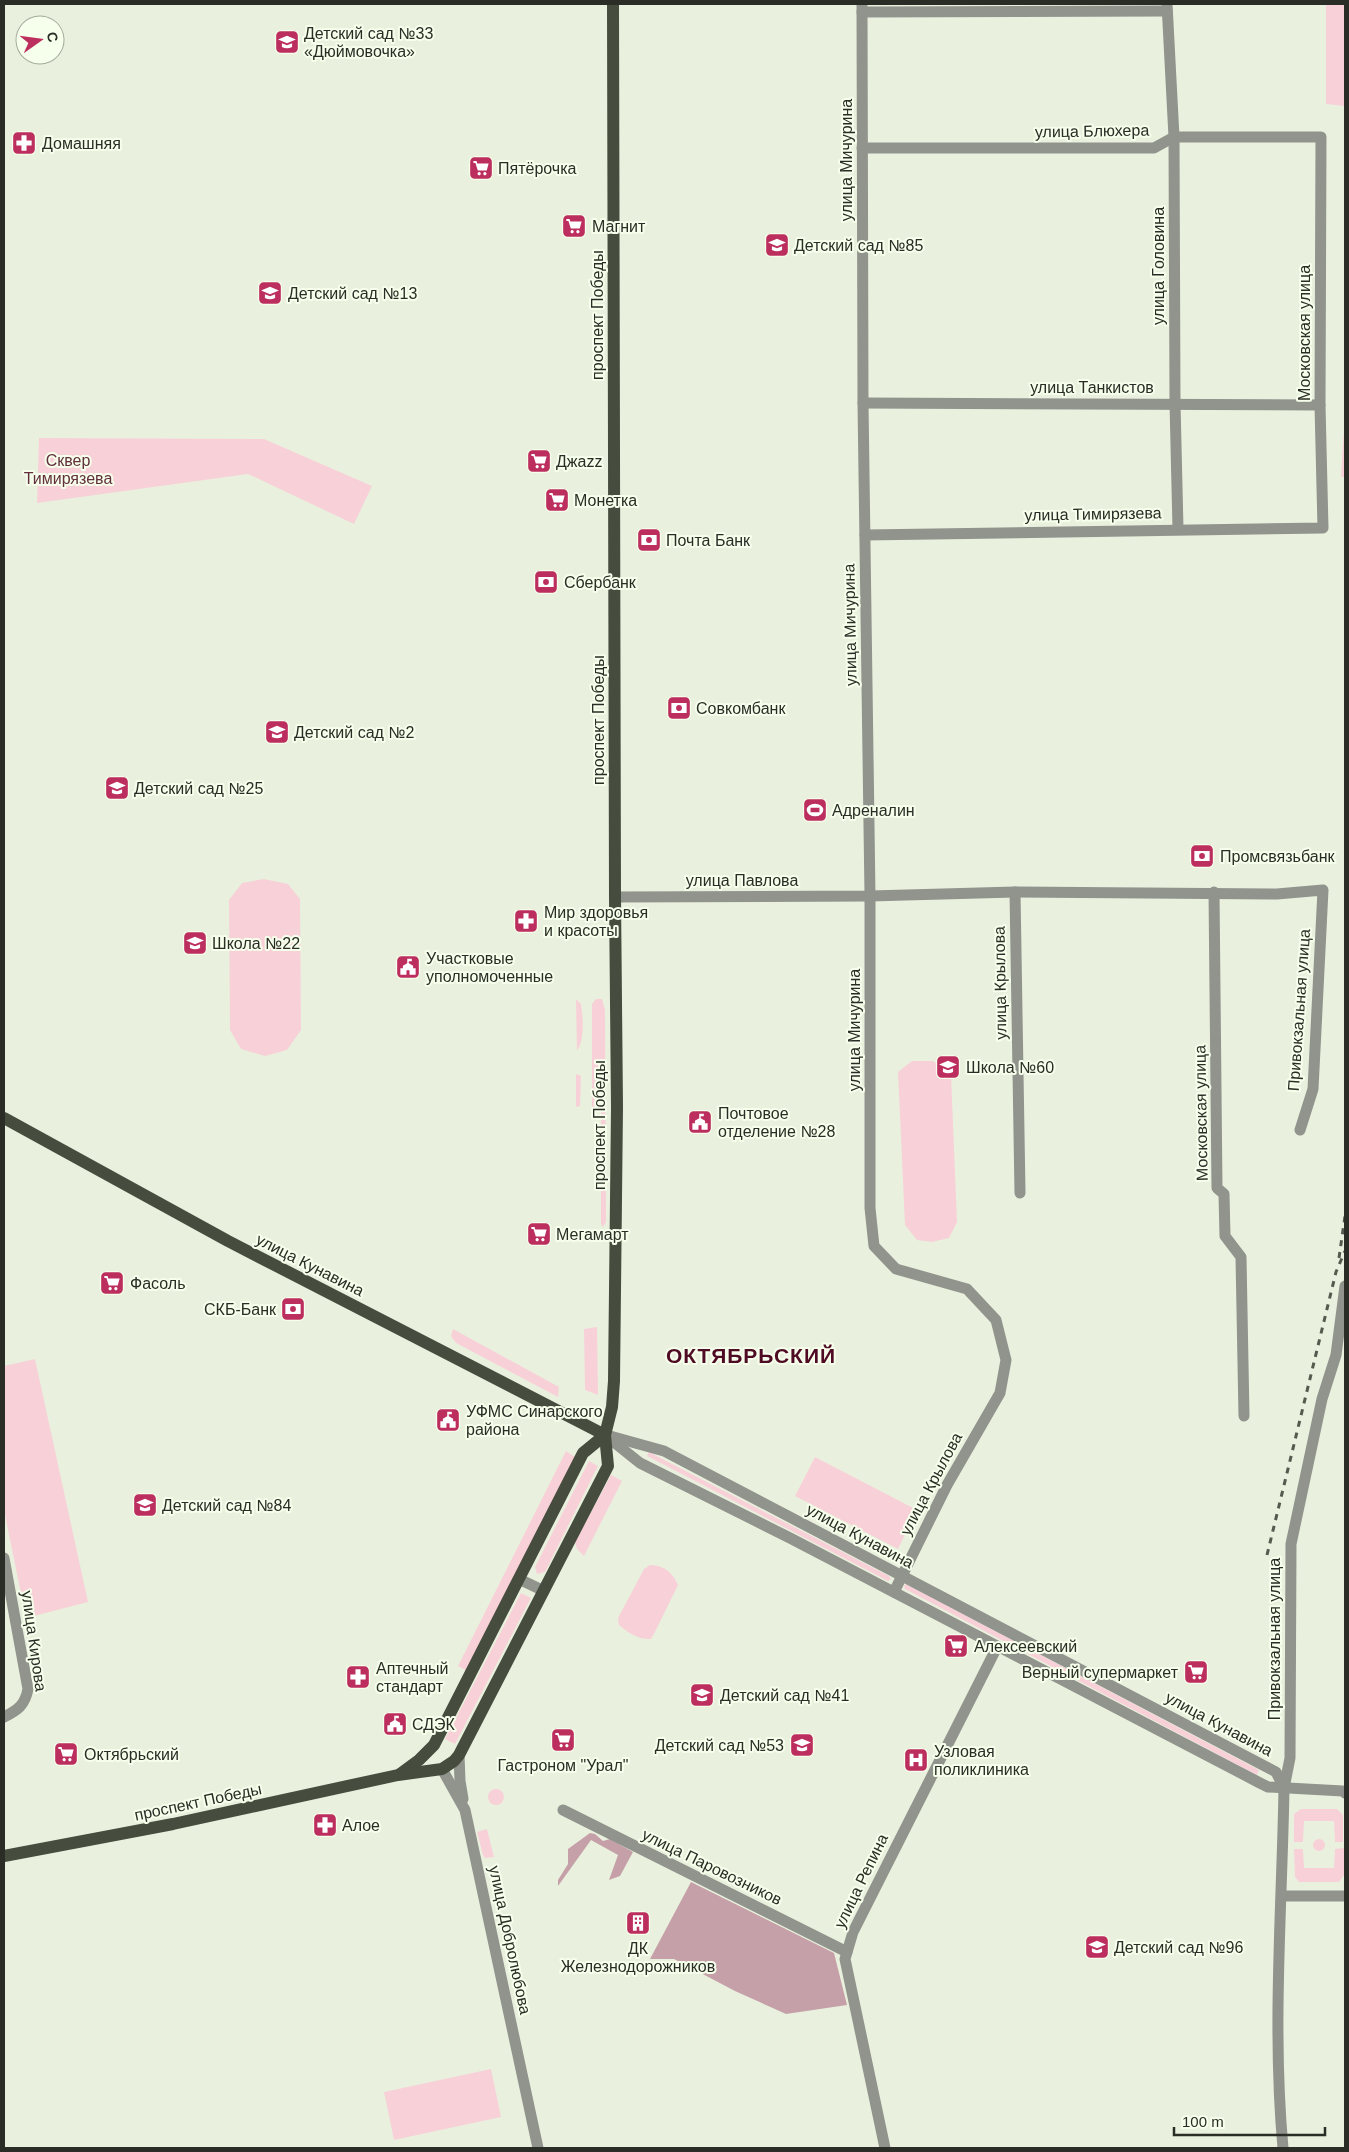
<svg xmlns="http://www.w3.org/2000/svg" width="1349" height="2152" font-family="Helvetica,sans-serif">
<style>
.green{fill:#f8d1d8}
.forest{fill:#c6a0a8}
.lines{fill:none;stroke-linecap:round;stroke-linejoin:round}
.minor{stroke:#90948c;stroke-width:11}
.major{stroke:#464c3e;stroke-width:12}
.rail{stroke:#555a4f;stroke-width:3;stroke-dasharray:6 6;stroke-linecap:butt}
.labels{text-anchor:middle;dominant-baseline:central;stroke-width:4;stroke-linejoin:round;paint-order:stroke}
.poi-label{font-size:16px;fill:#2a2d25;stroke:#f6ffeb;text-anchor:start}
.street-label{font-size:16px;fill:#2a2d25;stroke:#f6ffeb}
.park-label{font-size:16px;fill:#622f3c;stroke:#f6ffeb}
.district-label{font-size:21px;font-weight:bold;letter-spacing:1px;fill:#4f0b23;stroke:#f6ffeb}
</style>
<rect width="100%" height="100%" fill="#e9f1de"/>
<g class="green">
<path d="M1326 4H1345V106L1326 104Z"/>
<path d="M1345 414V477H1341Z"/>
<path d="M39 438 264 439 372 486 354 524 248 474 37 503Z"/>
<path d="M264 879 288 884 300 899 301 1030 287 1050 265 1056 241 1049 230 1030 229 900 242 883Z"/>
<path d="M576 999 581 1004C583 1019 585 1038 577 1051Z"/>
<path d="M596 999H602L605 1010 606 1222 603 1227 601 1224V1110L592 1109V1004Z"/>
<path d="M912 1061H933L951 1074 957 1222 949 1238 932 1242 917 1240 905 1225 898 1072Z"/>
<path d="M576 1074 581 1076 580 1106 576 1107Z"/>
<path d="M597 1327 598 1395 585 1390 584 1329Z"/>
<path d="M453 1329 559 1387 558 1397 456 1343 451 1336Z"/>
<path d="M35 1359 88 1602 26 1618 4 1510V1366Z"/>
<path d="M566 1451 575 1457 467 1671 458 1666Z"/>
<path d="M649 1452 889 1576 891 1579 888 1581 647 1456Z"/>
<path d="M815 1457 917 1510 898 1549 795 1496Z"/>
<path d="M589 1461 598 1466 545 1572 537 1574 535 1567Z"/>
<path d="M611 1475 622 1481 584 1556 577 1549 575 1542Z"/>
<path d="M650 1565C664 1565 673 1573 678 1585L655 1632 651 1639C639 1640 628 1633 619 1625L618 1618 644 1569Z"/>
<path d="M906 1584 1259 1770 1257 1775 905 1589 904 1586Z"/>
<path d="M521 1593 531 1598 455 1744 445 1739Z"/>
<circle cx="496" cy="1797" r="8"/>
<path d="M1301 1809H1337L1343 1815V1842H1335L1334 1821H1304L1303 1842H1294V1814Z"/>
<path d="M487 1829 494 1857 485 1858 483 1855 477 1832Z"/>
<circle cx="1319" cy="1845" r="6"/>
<path d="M1344 1848V1875L1339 1882H1299L1295 1877 1294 1849H1303L1304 1868H1334L1335 1849Z"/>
<path d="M491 2069 501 2117 394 2140 384 2092Z"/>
</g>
<g class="forest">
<path d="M590 1833 595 1834 603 1841 610 1839 633 1852 620 1876 609 1880 618 1855 591 1840 558 1886V1880L568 1864V1849Z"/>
<path d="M691 1882 834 1953 847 2005 786 2014 735 1991 674 1959H650Z"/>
</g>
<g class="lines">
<g class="minor">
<path d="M862 4 863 403 870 896V1208L874 1246 896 1269 967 1289 996 1320 1006 1360 1000 1393 947 1485 894 1592"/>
<path d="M1167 4 1174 137 1175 403 1178 529"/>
<path d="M862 12 1167 11"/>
<path d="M862 148H1154L1174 137H1321L1320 405 1323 528 865 535"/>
<path d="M863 403 1320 405"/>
<path d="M1015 892 1020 1193"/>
<path d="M1214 892 1217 1188 1224 1194 1225 1236 1241 1257 1244 1416"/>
<path d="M615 897 870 896 1015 892 1277 894 1323 890 1313 1089 1300 1130"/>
<path d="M605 1435 640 1463 790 1538 1258 1782 1268 1787 1343 1791 1345 1793"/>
<path d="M610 1436 664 1451 1276 1772 1284 1788"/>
<path d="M4 1558 28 1689C25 1705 18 1710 4 1717"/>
<path d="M519 1579 544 1591"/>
<path d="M459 1755 460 1781 463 1799"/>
<path d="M442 1769 465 1810 538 2148"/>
<path d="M563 1810 847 1952"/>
<path d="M1282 1896H1345"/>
<path d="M885 2148 845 1959 853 1932 997 1647"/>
<path d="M1283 2148C1272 2028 1282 1908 1284 1788L1290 1758 1291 1544 1322 1399 1336 1355 1345 1286"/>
</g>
<g class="major">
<path d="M4 1118 228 1241 605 1435"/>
<path d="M400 1774 419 1760 434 1745 583 1453 605 1435"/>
<path d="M4 1856 173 1824 398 1775 442 1769 454 1761 459 1755 608 1466 605 1435 612 1407 614 1381 617 1107 615 897 613 4"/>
</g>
<g class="rail">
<path d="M1339 1258 1345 1216"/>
<path d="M1267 1555 1336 1272 1345 1251"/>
</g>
</g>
<defs>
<symbol id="school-square" viewBox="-11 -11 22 22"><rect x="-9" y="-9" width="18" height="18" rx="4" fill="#bc2e5e" stroke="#f6ffeb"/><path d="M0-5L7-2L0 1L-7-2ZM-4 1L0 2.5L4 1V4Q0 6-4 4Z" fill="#fff"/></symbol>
<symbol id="pharmacy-square" viewBox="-11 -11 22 22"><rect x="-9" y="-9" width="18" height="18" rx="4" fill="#bc2e5e" stroke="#f6ffeb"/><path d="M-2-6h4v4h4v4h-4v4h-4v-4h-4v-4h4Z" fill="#fff"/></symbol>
<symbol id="supermarket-square" viewBox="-11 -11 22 22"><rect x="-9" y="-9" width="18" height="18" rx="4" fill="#bc2e5e" stroke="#f6ffeb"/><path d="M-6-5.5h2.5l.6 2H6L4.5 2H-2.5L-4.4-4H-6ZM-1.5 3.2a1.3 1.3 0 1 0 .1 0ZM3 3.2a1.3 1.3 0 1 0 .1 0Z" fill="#fff"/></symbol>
<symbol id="bank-square" viewBox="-11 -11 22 22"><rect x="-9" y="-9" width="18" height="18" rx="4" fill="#bc2e5e" stroke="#f6ffeb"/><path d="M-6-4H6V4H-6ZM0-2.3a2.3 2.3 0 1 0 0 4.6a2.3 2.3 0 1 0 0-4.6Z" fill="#fff"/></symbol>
<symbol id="stadium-square" viewBox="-11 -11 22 22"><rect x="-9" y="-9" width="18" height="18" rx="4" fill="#bc2e5e" stroke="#f6ffeb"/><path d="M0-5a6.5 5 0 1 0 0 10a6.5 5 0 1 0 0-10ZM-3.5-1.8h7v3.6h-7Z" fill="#fff"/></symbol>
<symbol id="civic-square" viewBox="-11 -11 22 22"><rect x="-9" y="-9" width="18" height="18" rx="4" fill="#bc2e5e" stroke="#f6ffeb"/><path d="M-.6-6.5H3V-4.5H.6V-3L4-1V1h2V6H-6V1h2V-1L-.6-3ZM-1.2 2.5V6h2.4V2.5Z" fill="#fff"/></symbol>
<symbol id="hospital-square" viewBox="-11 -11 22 22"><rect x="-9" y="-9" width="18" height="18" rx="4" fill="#bc2e5e" stroke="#f6ffeb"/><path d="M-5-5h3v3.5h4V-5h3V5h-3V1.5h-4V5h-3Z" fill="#fff"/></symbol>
<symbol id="building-square" viewBox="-11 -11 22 22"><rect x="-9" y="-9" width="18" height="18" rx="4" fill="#bc2e5e" stroke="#f6ffeb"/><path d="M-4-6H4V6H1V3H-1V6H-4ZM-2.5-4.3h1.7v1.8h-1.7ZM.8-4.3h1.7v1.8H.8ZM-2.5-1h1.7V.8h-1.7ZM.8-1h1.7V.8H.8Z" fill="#fff"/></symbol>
</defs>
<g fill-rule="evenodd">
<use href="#school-square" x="273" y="28" width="28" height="28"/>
<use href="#pharmacy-square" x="10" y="129" width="28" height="28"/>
<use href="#supermarket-square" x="467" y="154" width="28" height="28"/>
<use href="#supermarket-square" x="560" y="212" width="28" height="28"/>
<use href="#school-square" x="763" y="231" width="28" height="28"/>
<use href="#school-square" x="256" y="279" width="28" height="28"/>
<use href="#supermarket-square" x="525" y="447" width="28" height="28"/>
<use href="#supermarket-square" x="543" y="486" width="28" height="28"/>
<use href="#bank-square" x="635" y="526" width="28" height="28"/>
<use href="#bank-square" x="532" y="568" width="28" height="28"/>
<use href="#bank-square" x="665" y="694" width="28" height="28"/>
<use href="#school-square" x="263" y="718" width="28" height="28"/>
<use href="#school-square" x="103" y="774" width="28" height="28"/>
<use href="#stadium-square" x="801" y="796" width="28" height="28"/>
<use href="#bank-square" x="1188" y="842" width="28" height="28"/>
<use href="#pharmacy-square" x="512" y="907" width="28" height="28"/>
<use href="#school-square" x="181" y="929" width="28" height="28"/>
<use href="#civic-square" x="394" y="953" width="28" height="28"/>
<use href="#school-square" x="934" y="1053" width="28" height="28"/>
<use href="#civic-square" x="686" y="1108" width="28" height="28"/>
<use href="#supermarket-square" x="525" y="1220" width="28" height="28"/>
<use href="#supermarket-square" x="98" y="1269" width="28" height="28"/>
<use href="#bank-square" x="279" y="1295" width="28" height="28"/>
<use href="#civic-square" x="434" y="1406" width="28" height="28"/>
<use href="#school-square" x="131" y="1491" width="28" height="28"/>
<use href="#supermarket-square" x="942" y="1632" width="28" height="28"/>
<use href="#supermarket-square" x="1182" y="1658" width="28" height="28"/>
<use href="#pharmacy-square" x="344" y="1663" width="28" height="28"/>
<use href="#school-square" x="688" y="1681" width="28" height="28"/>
<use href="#civic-square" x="381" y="1710" width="28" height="28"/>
<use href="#supermarket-square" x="549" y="1726" width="28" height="28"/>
<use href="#school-square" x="788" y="1731" width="28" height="28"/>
<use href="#supermarket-square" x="52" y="1740" width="28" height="28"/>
<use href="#hospital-square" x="902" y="1746" width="28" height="28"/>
<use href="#pharmacy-square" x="311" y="1811" width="28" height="28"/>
<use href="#building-square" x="624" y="1909" width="28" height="28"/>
<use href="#school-square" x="1083" y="1933" width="28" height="28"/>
</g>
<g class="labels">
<g class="poi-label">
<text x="304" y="33">Детский сад №33<tspan x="304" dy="18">«Дюймовочка»</tspan></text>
<text x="42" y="143">Домашняя</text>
<text x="498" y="168">Пятёрочка</text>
<text x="592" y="226">Магнит</text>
<text x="794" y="245">Детский сад №85</text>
<text x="288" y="293">Детский сад №13</text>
<text x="556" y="461">Джаzz</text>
<text x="574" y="500">Монетка</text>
<text x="666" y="540">Почта Банк</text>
<text x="564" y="582">Сбербанк</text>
<text x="696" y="708">Совкомбанк</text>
<text x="294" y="732">Детский сад №2</text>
<text x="134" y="788">Детский сад №25</text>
<text x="832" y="810">Адреналин</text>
<text x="1220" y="856">Промсвязьбанк</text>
<text x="544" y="912">Мир здоровья<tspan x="544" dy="18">и красоты</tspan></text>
<text x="212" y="943">Школа №22</text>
<text x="426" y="958">Участковые<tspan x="426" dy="18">уполномоченные</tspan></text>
<text x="966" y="1067">Школа №60</text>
<text x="718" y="1113">Почтовое<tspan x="718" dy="18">отделение №28</tspan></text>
<text x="556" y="1234">Мегамарт</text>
<text x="130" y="1283">Фасоль</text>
<text x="276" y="1309" text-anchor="end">СКБ-Банк</text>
<text x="466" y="1411">УФМС Синарского<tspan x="466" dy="18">района</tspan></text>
<text x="162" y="1505">Детский сад №84</text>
<text x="974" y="1646">Алексеевский</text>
<text x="376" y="1668">Аптечный<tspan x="376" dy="18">стандарт</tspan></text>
<text x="1178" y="1672" text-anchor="end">Верный супермаркет</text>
<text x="720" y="1695">Детский сад №41</text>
<text x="412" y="1724">СДЭК</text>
<text x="784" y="1745" text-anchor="end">Детский сад №53</text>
<text x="934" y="1751">Узловая<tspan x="934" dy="18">поликлиника</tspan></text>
<text x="84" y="1754">Октябрьский</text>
<text x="563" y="1765" text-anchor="middle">Гастроном "Урал"</text>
<text x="342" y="1825">Алое</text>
<text x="1114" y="1947">Детский сад №96</text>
<text x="638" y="1948" text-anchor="middle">ДК<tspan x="638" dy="18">Железнодорожников</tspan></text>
</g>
<g class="street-label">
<text transform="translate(1092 131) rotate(-1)">улица Блюхера</text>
<text transform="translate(846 160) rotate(-90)">улица Мичурина</text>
<text transform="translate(1158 266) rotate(-90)">улица Головина</text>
<text transform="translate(597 315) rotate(-90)">проспект Победы</text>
<text transform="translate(1304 333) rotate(-90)">Московская улица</text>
<text x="1092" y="387">улица Танкистов</text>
<text transform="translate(1093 514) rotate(-1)">улица Тимирязева</text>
<text transform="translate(850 625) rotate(-91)">улица Мичурина</text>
<text transform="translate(598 720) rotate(-90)">проспект Победы</text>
<text x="742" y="880">улица Павлова</text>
<text transform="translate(1000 983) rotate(-91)">улица Крылова</text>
<text transform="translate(1299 1010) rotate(-86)">Привокзальная улица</text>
<text transform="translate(854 1030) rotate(-90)">улица Мичурина</text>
<text transform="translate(1201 1113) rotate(-91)">Московская улица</text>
<text transform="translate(599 1125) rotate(-90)">проспект Победы</text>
<text transform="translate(310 1265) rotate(27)">улица Кунавина</text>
<text transform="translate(931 1484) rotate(-62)">улица Крылова</text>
<text transform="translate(860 1536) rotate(28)">улица Кунавина</text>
<text transform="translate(1274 1639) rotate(-90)">Привокзальная улица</text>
<text transform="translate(34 1641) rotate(82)">улица Кирова</text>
<text transform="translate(1219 1724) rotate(28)">улица Кунавина</text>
<text transform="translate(198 1802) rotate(-12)">проспект Победы</text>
<text transform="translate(712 1867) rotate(26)">улица Паровозников</text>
<text transform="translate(861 1881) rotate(-64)">улица Репина</text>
<text transform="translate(510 1940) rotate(78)">улица Добролюбова</text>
</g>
<g class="park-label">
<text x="68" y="460">Сквер<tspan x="68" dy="18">Тимирязева</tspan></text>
</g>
<g class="district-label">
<text x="751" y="1355">ОКТЯБРЬСКИЙ</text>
</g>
</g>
<rect width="1349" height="2152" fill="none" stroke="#2a2d25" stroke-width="10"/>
<g transform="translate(40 40) rotate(76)"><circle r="24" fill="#f6ffeb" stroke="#a4ab9c"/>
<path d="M0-4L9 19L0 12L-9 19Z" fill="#bc2e5e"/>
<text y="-8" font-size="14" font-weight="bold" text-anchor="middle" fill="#2a2d25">С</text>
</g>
<path d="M1174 2127v8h151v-8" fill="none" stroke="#2a2d25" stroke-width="2.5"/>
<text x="1182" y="2127" font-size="15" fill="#2a2d25" stroke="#f6ffeb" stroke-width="4" paint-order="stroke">100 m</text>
</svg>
